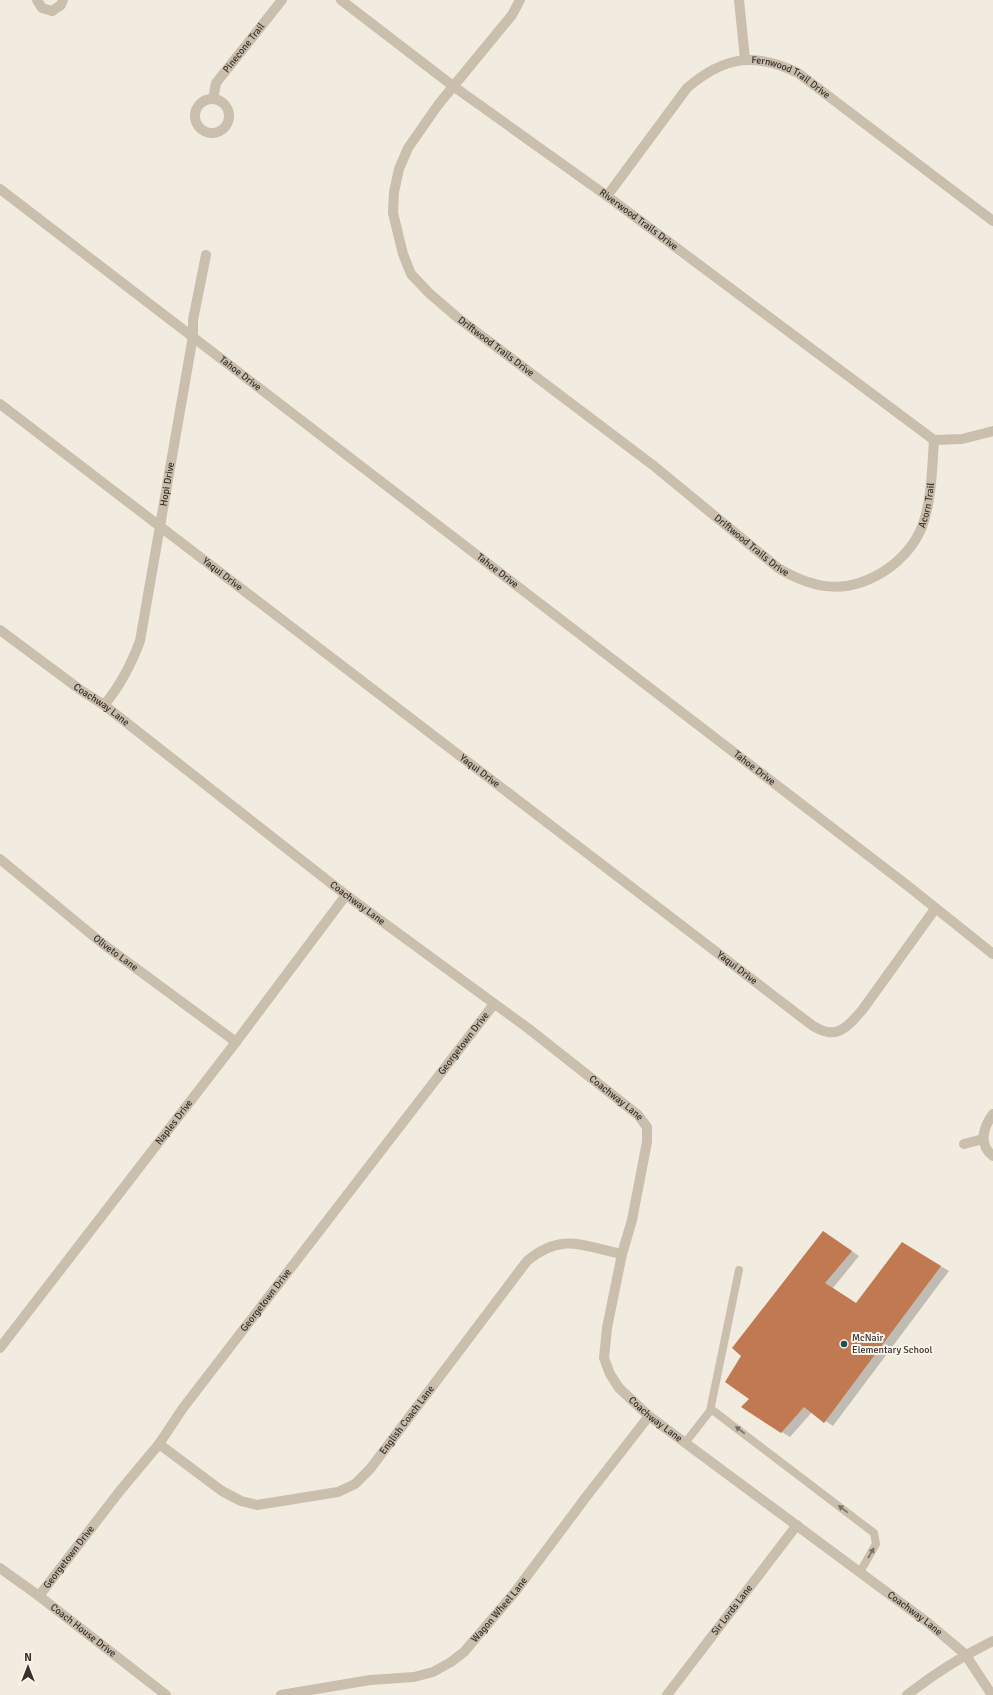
<svg xmlns="http://www.w3.org/2000/svg" width="993" height="1695" font-family="Signika,sans-serif">
<style>
.shadow{fill:#0003}
.building{fill:#c07950}
.lines{fill:none;stroke-linecap:round;stroke-linejoin:round}
.lane{stroke:#cabeac;stroke-width:8}
.street{stroke:#cabeac;stroke-width:10}
.oneway{fill:#7a7065}
.poi-dot{fill:#224e59;stroke:#faf5ed;stroke-width:1.5}
.labels{text-anchor:middle;dominant-baseline:central;stroke-width:4;stroke-linejoin:round;paint-order:stroke}
.street-label{font-size:10px;fill:#39312b;stroke:#faf5ed}
.poi-label{font-size:10px;fill:#39312b;stroke:#faf5ed;text-anchor:start}
</style>
<rect width="100%" height="100%" fill="#f2ece0"/>
<path class="shadow" d="M824 1232 859 1256 833 1288 857 1304 902 1243 949 1271 833 1426 812 1412 790 1437 782 1432 750 1399 742 1355Z"/>
<path class="building" d="M823 1231 852 1251 825 1283 856 1303 902 1242 941 1266 824 1423 804 1407 781 1433 741 1407 749 1399 725 1382 741 1356 732 1348Z"/>
<g class="lines">
<g class="lane">
<path d="M711 1409 874 1533 876 1544 860 1572"/>
<path d="M685 1443 710 1411 739 1270"/>
</g>
<g class="street">
<path d="M37 0 42 8 52 11 61 5 63 0"/>
<path id="s1" d="M341 0 453 86 607 196 934 440"/>
<path id="s2" d="M520 0 512 15 438 105 408 148 399 169 394 192 393 213 403 254 411 274 429 293 458 318 654 466 778 568C815 590 848 595 886 570 902 559 914 546 922 527 932 500 932 468 934 440"/>
<path d="M739 0 745 59"/>
<path id="s3" d="M213 99 216 83 282 0"/>
<circle cx="212" cy="116" r="17"/>
<path id="s4" d="M0 189 908 886 993 954"/>
<path id="s5" d="M607 196 687 88C724 56 755 52 798 73L993 221"/>
<path id="s6" d="M0 404 813 1026C817 1028 823 1032 828 1032 843 1035 855 1018 863 1009L935 909"/>
<path d="M934 440 962 439 993 431"/>
<path id="s7" d="M0 630 82 691 104 705 346 895 529 1029 638 1115 647 1127V1142L632 1220 622 1254 607 1328 604 1358 610 1374 619 1388 649 1416 927 1622 965 1654 992 1695"/>
<path id="s8" d="M104 705C121 685 131 665 140 641L193 336V320L206 255"/>
<path id="s9" d="M0 859 103 944 236 1042"/>
<path d="M993 1114C983 1127 978 1145 993 1156"/>
<path d="M964 1144 983 1139"/>
<path id="s10" d="M0 1348 236 1042 346 895"/>
<path id="s11" d="M159 1444 222 1491 241 1501 257 1505 338 1492 355 1484 370 1469 527 1261C561 1232 583 1246 622 1254"/>
<path id="s12" d="M0 1568 39 1596 166 1695"/>
<path id="s13" d="M39 1596 119 1492 159 1444 183 1408 494 1004"/>
<path id="s14" d="M281 1695 370 1680 414 1677 433 1672 451 1662 464 1652 515 1592 586 1497 649 1416"/>
<path id="s15" d="M667 1695 797 1525"/>
<path d="M907 1695C934 1674 962 1656 993 1641"/>
</g>
</g>
<defs><path id="oneway-solid" d="M-6-.8H1V-3.2L6.5 0L1 3.2V.8H-6Z"/></defs>
<g class="oneway">
<use href="#oneway-solid" transform="translate(740 1430) rotate(-143)"/>
<use href="#oneway-solid" transform="translate(843 1509) rotate(-143)"/>
<use href="#oneway-solid" transform="translate(871 1553) rotate(-60)"/>
</g>
<circle class="poi-dot" cx="844" cy="1344" r="4"/>
<g class="labels">
<g class="street-label">
<text stroke="none"><textPath href="#s3" startOffset="61">Pinecone Trail</textPath></text>
<text stroke="none"><textPath href="#s5" startOffset="250">Fernwood Trail Drive</textPath></text>
<text stroke="none"><textPath href="#s1" startOffset="370">Riverwood Trails Drive</textPath></text>
<text stroke="none"><textPath href="#s2" startOffset="429">Driftwood Trails Drive</textPath></text>
<text stroke="none"><textPath href="#s4" startOffset="303">Tahoe Drive</textPath></text>
<text stroke="none"><textPath href="#s8" startOffset="233">Hopi Drive</textPath></text>
<text stroke="none"><textPath href="#s2" startOffset="982">Acorn Trail</textPath></text>
<text stroke="none"><textPath href="#s2" startOffset="753">Driftwood Trails Drive</textPath></text>
<text stroke="none"><textPath href="#s4" startOffset="627">Tahoe Drive</textPath></text>
<text stroke="none"><textPath href="#s6" startOffset="280">Yaqui Drive</textPath></text>
<text stroke="none"><textPath href="#s7" startOffset="126">Coachway Lane</textPath></text>
<text stroke="none"><textPath href="#s4" startOffset="951">Tahoe Drive</textPath></text>
<text stroke="none"><textPath href="#s6" startOffset="604">Yaqui Drive</textPath></text>
<text stroke="none"><textPath href="#s7" startOffset="450">Coachway Lane</textPath></text>
<text stroke="none"><textPath href="#s9" startOffset="149">Oliveto Lane</textPath></text>
<text stroke="none"><textPath href="#s6" startOffset="928">Yaqui Drive</textPath></text>
<text stroke="none"><textPath href="#s13" startOffset="697">Georgetown Drive</textPath></text>
<text stroke="none"><textPath href="#s7" startOffset="774">Coachway Lane</textPath></text>
<text stroke="none"><textPath href="#s10" startOffset="285">Naples Drive</textPath></text>
<text stroke="none"><textPath href="#s13" startOffset="373">Georgetown Drive</textPath></text>
<text stroke="none"><textPath href="#s7" startOffset="1134">Coachway Lane</textPath></text>
<text stroke="none"><textPath href="#s11" startOffset="300">English Coach Lane</textPath></text>
<text stroke="none"><textPath href="#s13" startOffset="49">Georgetown Drive</textPath></text>
<text stroke="none"><textPath href="#s14" startOffset="246">Wagon Wheel Lane</textPath></text>
<text stroke="none"><textPath href="#s15" startOffset="107">Sir Lords Lane</textPath></text>
<text stroke="none"><textPath href="#s7" startOffset="1458">Coachway Lane</textPath></text>
<text stroke="none"><textPath href="#s12" startOffset="104">Coach House Drive</textPath></text>
</g>
<g class="poi-label">
<text x="852" y="1338">McNair<tspan x="852" dy="12">Elementary School</tspan></text>
</g>
</g>
<g transform="translate(28 1667)" stroke="#faf5ed" stroke-width="3" paint-order="stroke">
<path d="M0-3L7 15L0 10L-7 15Z" fill="#39312b"/>
<text y="-6" font-size="11" font-weight="bold" text-anchor="middle" fill="#39312b">N</text>
</g>
</svg>
